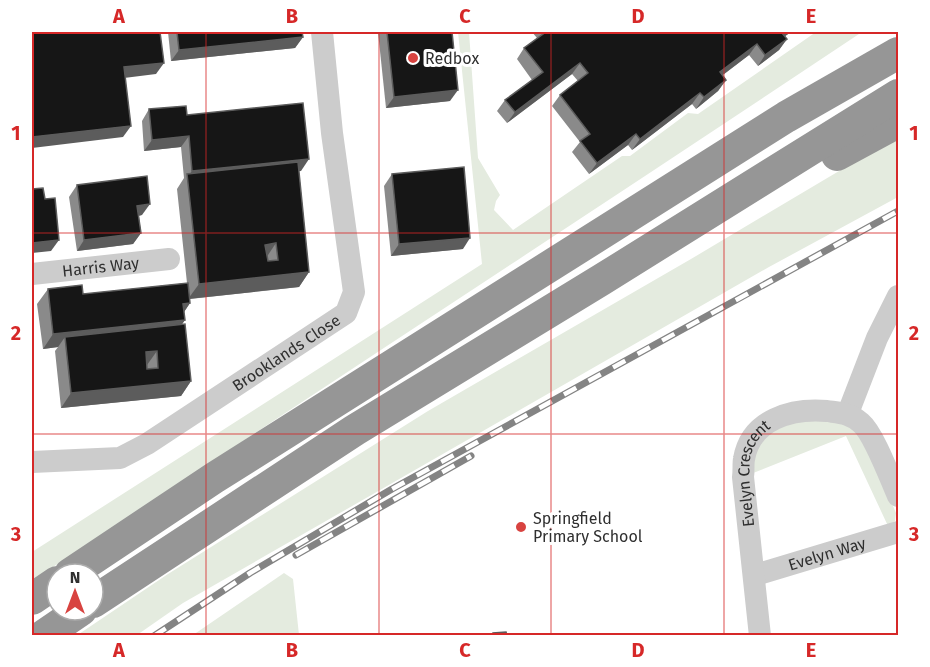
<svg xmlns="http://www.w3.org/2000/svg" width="930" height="667" font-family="'Fira Sans',sans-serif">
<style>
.green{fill:#e4ebdf}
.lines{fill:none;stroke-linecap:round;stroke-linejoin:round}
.minor{stroke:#ccc;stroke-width:22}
.highway{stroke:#969696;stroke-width:32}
.rail-casing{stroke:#848484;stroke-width:7}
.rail{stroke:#fff;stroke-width:4.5;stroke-dasharray:14;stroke-linecap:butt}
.wall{fill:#8a8a8a}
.shaded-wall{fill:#5c5c5c}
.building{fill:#161616;stroke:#5c5c5c;stroke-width:1.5;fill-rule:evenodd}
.grid{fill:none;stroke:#d62828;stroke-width:1.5;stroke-opacity:0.55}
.poi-dot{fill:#d84340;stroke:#fff;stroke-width:2}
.labels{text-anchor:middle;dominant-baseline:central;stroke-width:6;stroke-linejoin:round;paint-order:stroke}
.poi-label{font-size:16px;fill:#2f2f2f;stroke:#fff;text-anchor:start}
.street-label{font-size:16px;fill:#2f2f2f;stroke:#fff}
.neatline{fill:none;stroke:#d62828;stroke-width:2}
.grid-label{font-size:20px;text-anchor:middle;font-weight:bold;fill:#d62828}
</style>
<rect width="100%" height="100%" fill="#fff"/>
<g class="green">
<path d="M458 32H469L478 158 500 195 496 201 494 210 513 230 622 156H630L688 113 698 114 816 32H862C586 216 308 397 32 581V552L482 264Z"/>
<path d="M898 136V197L769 267 183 603 137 635 76 636 168 574 428 411 691 259Z"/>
<path d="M848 413 864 437 896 513 895 521 888 526 846 436 743 477 764 425Z"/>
<path d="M284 573 293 579 299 635H193Z"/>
</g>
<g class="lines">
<g class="minor">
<path id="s1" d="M32 274 169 259"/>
<path d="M848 413 877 338 898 296"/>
<path id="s2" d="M32 462 120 458 147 444 346 313 354 292 332 133 322 32"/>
<path id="s3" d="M755 575 898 532"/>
<path id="s4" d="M760 636 743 477C744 471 743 464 744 459 751 419 792 408 827 411 840 413 850 413 861 423 874 434 890 478 898 496"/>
</g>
<g class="highway">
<path d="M837 155 898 122"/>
<path d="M70 574 214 478 786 117 898 53"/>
<path d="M32 599 57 582"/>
<path d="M93 602 355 430 601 280 898 95"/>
<path d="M43 636 81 610"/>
</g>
<defs>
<g id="rail">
<path d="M296 555 471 456"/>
<path d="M154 636 250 573 392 489 898 211"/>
</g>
</defs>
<use href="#rail" class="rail-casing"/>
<use href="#rail" class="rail"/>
</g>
<g class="wall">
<path d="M168 32H302L303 37 295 48 171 61Z"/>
<path d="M378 32H452L450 101 386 108Z"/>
<path d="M532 32H791L785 36 787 39 779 50 758 66 749 55 723 75 726 80 718 91 696 109 692 104 632 150 628 145 589 174 572 152 580 142 552 106 560 95 578 81 572 74 507 123 497 111 505 100 532 80 517 59 524 48 537 38Z"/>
<path d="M149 109 187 115 301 171H299L309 272 299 287 190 299V303L184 312 185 320 182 324 191 381 181 396 61 408 55 351 58 347 43 349 37 304 48 289 83 294 187 283 177 189 184 178 181 147 144 151 142 121Z"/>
<path d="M392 174 463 249 391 256 384 186Z"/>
<path d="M77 185 142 215 139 216 141 233 133 244 77 251 69 197Z"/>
</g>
<g class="shaded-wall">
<path d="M784 32H791L774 44 782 33Z"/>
<path d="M303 37 295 48 171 61 179 50Z"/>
<path d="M787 39 779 50 758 66 765 55Z"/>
<path d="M757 44 749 55 712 83 720 72Z"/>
<path d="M164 63 156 74 116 79 124 67Z"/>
<path d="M580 63 572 74 507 123 515 112Z"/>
<path d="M726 80 718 91 696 109 704 97Z"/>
<path d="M458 90 450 101 386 108 394 97Z"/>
<path d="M700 93 692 104 632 150 640 139Z"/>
<path d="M131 126 123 137 32 148V137Z"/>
<path d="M636 134 628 145 589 174 597 163Z"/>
<path d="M189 136 181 147 144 151 152 140Z"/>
<path d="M309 159 301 171 188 182 187 178 192 171Z"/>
<path d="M150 204 142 215 129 217 137 206Z"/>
<path d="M141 233 133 244 77 251 84 240Z"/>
<path d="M470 238 463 249 391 256 399 244Z"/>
<path d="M59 240 51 251 32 253V243Z"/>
<path d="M276 243 266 258 265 245Z"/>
<path d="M309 272 299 287 188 299 199 284Z"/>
<path d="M190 303 180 318 183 304Z"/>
<path d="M185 320 175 334 65 337 58 347 43 349 53 334Z"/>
<path d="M157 351 147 365 146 352Z"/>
<path d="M191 381 181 396 61 408 71 393Z"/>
</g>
<g class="building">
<path d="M32 32H160L164 63 124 67 131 126 32 137Z"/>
<path d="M177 32H302L303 37 179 50Z"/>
<path d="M387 32H452L458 90 394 97Z"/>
<path d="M546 32H784L782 33 787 39 765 55 757 44 720 72 726 80 704 97 700 93 640 139 636 134 597 163 580 141 590 134 560 95 588 73 580 63 515 112 505 100 543 72 524 48Z"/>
<path d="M303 103 309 159 192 171 189 136 152 140 149 109 186 106 187 115Z"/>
<path d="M298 162 309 272 199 284 187 174ZM276 243 278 260 268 261 265 245Z"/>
<path d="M464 167 470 238 399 244 392 174Z"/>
<path d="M147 176 150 204 137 206 141 233 84 240 77 185Z"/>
<path d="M43 188 45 199 55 198 59 240 32 243V189Z"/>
<path d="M188 283 190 303 183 304 185 320 53 334 48 289 82 285 83 294Z"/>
<path d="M185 324 191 381 71 393 65 337ZM157 351 158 368 147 369 146 352Z"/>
<path d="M506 632 507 636H493V633Z"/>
</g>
<path class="grid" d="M206 32V636M379 32V636M551 32V636M724 32V636M32 233H898M32 434H898"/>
<g class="poi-dot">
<circle cx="413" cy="58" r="6"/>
<circle cx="521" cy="527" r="6"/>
</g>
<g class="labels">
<g class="poi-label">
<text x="425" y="58">Redbox</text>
<text x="533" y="518">Springfield<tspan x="533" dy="18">Primary School</tspan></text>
</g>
<g class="street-label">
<text stroke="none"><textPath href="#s1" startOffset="69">Harris Way</textPath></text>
<text stroke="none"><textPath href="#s2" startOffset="285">Brooklands Close</textPath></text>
<text stroke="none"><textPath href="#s4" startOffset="166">Evelyn Crescent</textPath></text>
<text stroke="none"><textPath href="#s3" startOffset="75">Evelyn Way</textPath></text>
</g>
</g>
<rect width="930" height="667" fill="none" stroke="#ffffff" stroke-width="66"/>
<g transform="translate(75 592)"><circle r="28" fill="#ffffff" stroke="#acacac" stroke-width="1.5"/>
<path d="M0-4.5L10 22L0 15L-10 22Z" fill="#d84340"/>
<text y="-9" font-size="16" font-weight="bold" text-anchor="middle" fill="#2f2f2f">N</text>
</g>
<rect x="33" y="33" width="864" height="601" class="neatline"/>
<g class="grid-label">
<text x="119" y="23">A</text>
<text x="292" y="23">B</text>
<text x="465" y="23">C</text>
<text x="638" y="23">D</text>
<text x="811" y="23">E</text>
<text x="16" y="140">1</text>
<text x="914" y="140">1</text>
<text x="16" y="340">2</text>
<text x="914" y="340">2</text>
<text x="16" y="541">3</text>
<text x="914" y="541">3</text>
<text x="119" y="657">A</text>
<text x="292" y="657">B</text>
<text x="465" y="657">C</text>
<text x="638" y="657">D</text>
<text x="811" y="657">E</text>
</g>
</svg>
